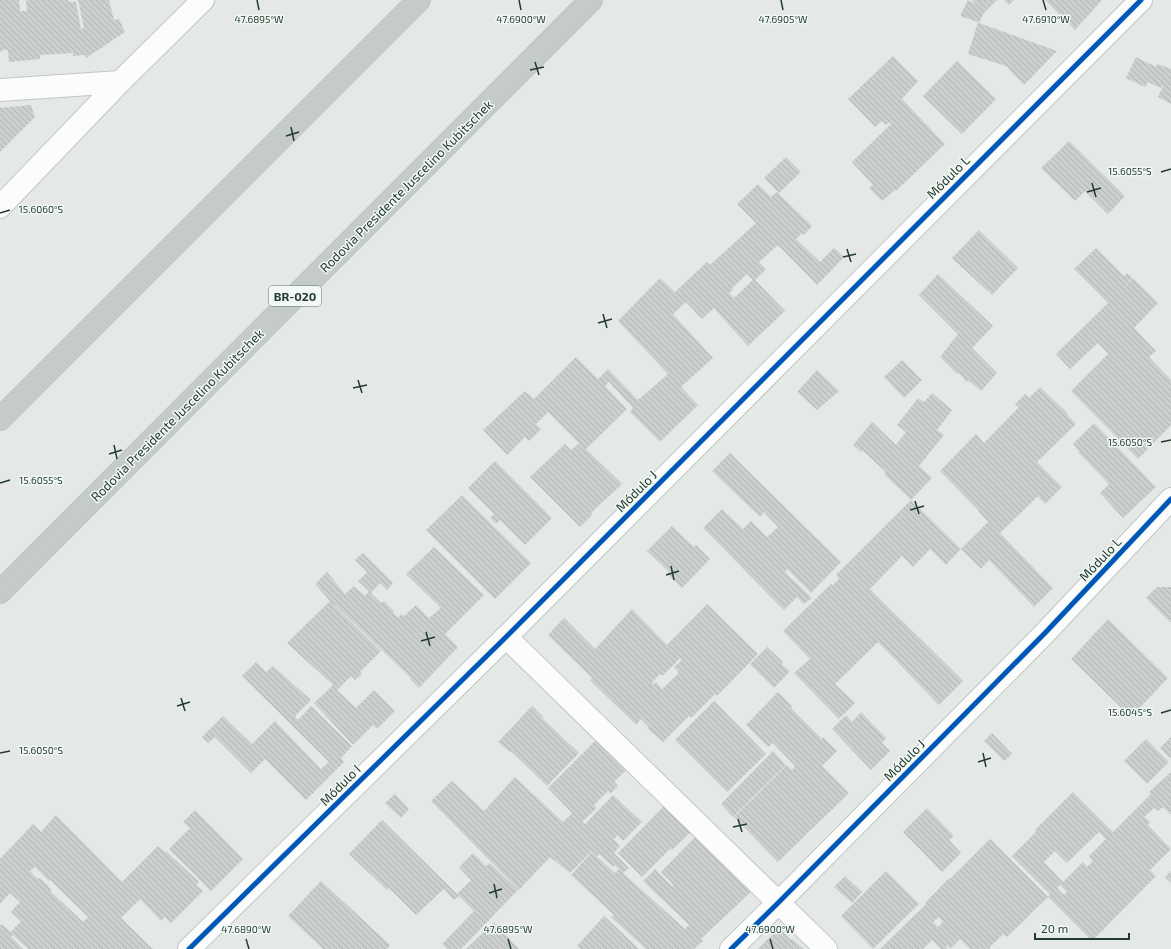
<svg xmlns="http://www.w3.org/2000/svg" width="1171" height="949" font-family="'Exo 2',sans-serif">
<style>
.building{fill:url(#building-back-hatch);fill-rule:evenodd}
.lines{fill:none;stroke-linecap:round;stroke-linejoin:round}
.minor-casing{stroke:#c1c6c3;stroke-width:24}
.trunk-casing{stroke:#bdc5c1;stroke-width:24}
.minor{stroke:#fbfcfb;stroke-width:22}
.trunk{stroke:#c4cbc8;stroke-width:22}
.cycleway-casing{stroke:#f2f8f4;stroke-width:8}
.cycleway{stroke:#0057b8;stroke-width:5}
.ticks{fill:none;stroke:#233b30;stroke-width:1.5}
.labels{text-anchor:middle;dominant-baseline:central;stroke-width:3;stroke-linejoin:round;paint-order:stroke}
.shield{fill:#f2f8f4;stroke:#61746b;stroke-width:1}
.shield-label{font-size:12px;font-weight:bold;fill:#233b30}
.street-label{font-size:13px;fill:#233b30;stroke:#f2f8f4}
.ticks-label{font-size:10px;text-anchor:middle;fill:#233b30;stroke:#f2f8f4;stroke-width:3;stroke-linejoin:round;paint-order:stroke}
</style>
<defs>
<pattern id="building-back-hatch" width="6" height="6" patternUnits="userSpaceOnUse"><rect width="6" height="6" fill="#cbd0cd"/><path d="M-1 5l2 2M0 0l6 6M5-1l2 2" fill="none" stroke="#aeb4b0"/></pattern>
</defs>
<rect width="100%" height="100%" fill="#e4e9e6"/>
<g class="building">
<path d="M0 0H19L20 11H27L26 0H68L69 2H76L81 29 84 28 78 0H109L114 20 119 19 125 32 86 58 85 55 73 56V53L40 55V59L9 62 8 50H2V52H0Z"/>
<path d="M968 0 976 4 972 0H997L984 13 979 23 1057 51 1024 85 1006 66 968 54 978 22 960 16Z"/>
<path d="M1004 0H1014L1009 5Z"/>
<path d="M1045 0H1102L1075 30Z"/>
<path d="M893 56 918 81 902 99 945 144 896 191 895 190 882 201 869 188 873 185 852 162 891 124 890 122 886 125 882 121 875 127 848 99Z"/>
<path d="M1136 57 1156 67 1157 64 1171 69V104L1158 97 1163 86 1162 85 1161 88 1148 82 1145 87 1126 78Z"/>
<path d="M957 61 996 99 962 134 923 96Z"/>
<path d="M31 105 35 117 0 152V108Z"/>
<path d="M1069 141 1125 196 1108 214 1085 191 1075 201 1041 168Z"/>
<path d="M786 157 801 172 779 193 764 178Z"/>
<path d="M758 184 771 197 777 192 812 226 804 235 802 233 796 239 820 262 834 248 844 257 817 285 778 245 759 262 766 269 755 280 785 311 748 346 718 313 714 308 702 319 686 302 673 314 713 358 681 387 698 405 660 442 630 412 633 408 609 382 605 386 627 409 586 449 622 484 591 513 592 515 580 527 530 477 565 444 571 450 579 443 548 412 536 424 541 429 529 441 525 437 507 455 483 430 525 391 534 399 576 357 598 379 608 369 638 400 668 374 618 321 660 278 675 292 707 262 710 265 756 223 737 204ZM747 274 753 280 734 298 729 293 733 290 732 288Z"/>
<path d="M979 230 1018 268 992 295 952 258Z"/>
<path d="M1096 248 1124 276 1127 273 1132 278 1123 288 1133 278 1158 303 1134 328 1156 351 1149 357 1171 380V425L1138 459 1071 391 1108 354 1098 343 1070 369 1056 354 1108 303 1074 269Z"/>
<path d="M938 274 993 326 972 348 997 373 981 391 968 380 967 382 963 379 964 378 958 373 957 374 940 357 958 334 919 295Z"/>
<path d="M902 360 922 380 904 398 884 377Z"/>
<path d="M817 370 839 391 817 410 797 392Z"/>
<path d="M1040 387 1068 414 1067 415 1076 424 1037 462 1062 487 1045 504 1038 496 1000 533 1053 588 1034 607 989 560 981 569 961 549 988 522 978 511H979L940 471 976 434 984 443 1019 407 1015 404 1025 394 1029 398Z"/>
<path d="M932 393 952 410 937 430 944 435 919 466 932 478 911 500 884 474 886 472 862 450 861 452 853 445 872 422 896 445 906 432 897 425 918 398 924 402Z"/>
<path d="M1094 423 1156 487 1123 518 1100 493 1109 484 1078 452 1079 451 1073 444Z"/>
<path d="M730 453 841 562 811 593 787 569 785 572 812 598 804 604 797 597 784 610 703 528 722 509 743 529 751 521 767 537 778 527 764 512 760 517 712 471Z"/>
<path d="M495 461 552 518 525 545 500 520 496 524 490 518 494 514 468 488Z"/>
<path d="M462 495 531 563 495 599 426 530Z"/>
<path d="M911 500 961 549 946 565 930 549 913 567 902 556 870 589 963 681 939 705 878 642 835 684 855 703 839 719 794 673 810 659 783 631 831 584 833 585 839 579 836 575Z"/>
<path d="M672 526 694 547 696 545 710 559 682 588 667 574 669 572 647 551Z"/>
<path d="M434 547 484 595 445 634 458 647 419 688 410 679 411 678 335 605H334L381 651 360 672 362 674 355 680 351 676 337 690 356 708 374 690 395 711 377 729 373 725 353 745 314 703 333 685 287 643 330 601 315 584 327 572 345 594 354 586 365 596 369 591 358 581 367 572 355 560 363 553 393 583 387 590 380 583 371 593 381 603 384 601 394 611 393 612 398 618 401 614 404 616 416 605 429 618 441 608 406 574Z"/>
<path d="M1157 587H1171V623L1146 598Z"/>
<path d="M707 604 758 654 717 696 715 694 691 718 689 716 663 742 647 728 649 727 641 719 636 725 590 680 592 678 548 635 564 618 595 649 632 609 667 645ZM680 658 682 660 674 667 679 673 662 689 656 682 653 685 652 683 660 674 662 676 677 662H676Z"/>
<path d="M1108 619 1168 678 1131 717 1071 659Z"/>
<path d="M767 647 783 662 781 664 790 671 774 688 750 664Z"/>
<path d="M256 662 266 672 273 666 311 700 295 716 298 720 311 706 352 746 341 758 344 762 306 800 265 759 251 773 215 737 208 743 202 737 223 716 252 744 275 721 321 769 329 762 242 676Z"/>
<path d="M778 692 792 706 791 708 822 739 823 737 837 751 822 766 849 793 778 862 734 817 787 765 792 770 795 766 773 743 768 747 746 725Z"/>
<path d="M714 701 766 754 727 792 675 740Z"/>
<path d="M532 706 543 717 542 718 579 753 547 786 511 751 510 752 498 742Z"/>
<path d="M861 712 886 738 882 743 890 751 871 770 832 729 846 715 852 722Z"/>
<path d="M992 733 1012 754 1004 761 984 741Z"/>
<path d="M601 735 632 764 614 782 618 786 610 794 608 791 594 805 597 808 582 822 585 824 613 795 642 822 623 841 618 835 614 839 620 846 614 853 629 868 623 873 685 929 689 925 643 881 655 869 672 886 674 885 661 872 695 837 742 883 744 881 753 890 701 939 703 941 694 949H646L611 917 614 915 571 875 592 852 615 873 619 869 614 865 613 867 599 854 597 856 592 851 570 873 550 857 519 890 431 801 452 781 484 811 515 777 563 822 572 813 548 788Z"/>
<path d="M1171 737V759L1160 748Z"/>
<path d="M1146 739 1169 762 1147 784 1124 761Z"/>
<path d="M773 751 786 765 733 817 721 804Z"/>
<path d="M1171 772V815L1163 807 1158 811 1154 808 1144 817 1150 822 1148 825 1171 849 1150 870 1156 876 1092 941 1048 897 1050 894 1012 856 1036 832 1035 830 1073 792 1113 832 1151 794 1149 792ZM1099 832 1106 839 1089 856 1093 861 1087 867 1083 862 1063 882 1044 862 1055 851 1067 863ZM1060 885 1067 892 1064 895 1057 888Z"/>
<path d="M395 794 409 809 401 818 385 803Z"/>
<path d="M667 803 693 830 672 850 671 848 642 877 618 853Z"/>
<path d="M927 808 954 836 949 840 961 853 942 872 903 832Z"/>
<path d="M195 810 243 859 211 891 169 849 190 828 183 822Z"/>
<path d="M56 815 122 882 158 846 165 852 166 851 199 882 196 885 203 891 171 923 165 917 161 921 140 899 121 918 153 949H28L13 935 11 937 24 949H0V926L2 924 11 932 21 921 11 912 20 902 10 893 0 904V859L33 824 41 832ZM35 867 49 881 50 880 88 917 83 922 50 891 52 890 40 878 38 879 30 871Z"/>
<path d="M382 820 457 894 471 880 459 867 473 853 486 866 490 863 518 890 461 949H447L442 944 474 911 459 896 454 900 444 889 416 915 389 888 387 890 349 854Z"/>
<path d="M990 839 1048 897 1007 937 1003 934 990 947V949H970L960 939 950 949 947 945 946 947 948 949H941L932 940 923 949H880L926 904 925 903 949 878V880ZM939 917 943 922 938 927 933 922Z"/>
<path d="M886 871 919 904 873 949 841 916Z"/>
<path d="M1171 871V883L1165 877Z"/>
<path d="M845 876 862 892 852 903 834 887Z"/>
<path d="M321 881 390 945 387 949H323L288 916Z"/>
<path d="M604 916 639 949H581L577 946Z"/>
<path d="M494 922 519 949H466Z"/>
<path d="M779 928 791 940 792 939 804 949H758Z"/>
</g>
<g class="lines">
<defs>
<g id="minor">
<path d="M0 90 120 82"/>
<path d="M0 207 120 82 203 0"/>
<path d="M506 637 826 949"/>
<path d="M189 949 506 637 1141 0"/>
<path d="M731 949 779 902 1045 633 1171 499"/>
</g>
<g id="trunk">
<path d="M0 419 419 0"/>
<path d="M0 592 591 0"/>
</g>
</defs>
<use href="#minor" class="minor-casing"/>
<use href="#trunk" class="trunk-casing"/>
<use href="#minor" class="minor"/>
<use href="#trunk" class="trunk"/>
<defs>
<g id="cycleway">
<path d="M189 949 506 637 1141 0"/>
<path d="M731 949 779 902 1045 633 1171 499"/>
</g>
</defs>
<use href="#cycleway" class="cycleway-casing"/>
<use href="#cycleway" class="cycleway"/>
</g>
<path class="ticks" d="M257 0 259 10M519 0 521 10M781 0 783 10M1043 0 1046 10M535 62 539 75M530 70 544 67M291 127 294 141M286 136 299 132M1161 172 1171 169M1092 183 1096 197M1087 192 1101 188M0 213 10 210M847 249 851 262M843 257 856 254M603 314 607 328M598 323 612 319M358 380 362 393M353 388 367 385M1161 442 1171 440M114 445 117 459M109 454 122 450M0 483 10 480M915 501 919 514M910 510 924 506M671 566 674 580M666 575 679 571M426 632 430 646M421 641 435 637M181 698 185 711M177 706 190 702M1161 713 1171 710M0 753 10 751M983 753 986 767M978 762 991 758M738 819 742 832M733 827 747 824M494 884 497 898M489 893 502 889M246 939 249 949M508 939 511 949M770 939 773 949"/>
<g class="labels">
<rect class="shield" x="269" y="286" width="52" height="20" rx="3"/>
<g class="shield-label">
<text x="295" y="296">BR-020</text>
</g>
<g class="street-label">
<text transform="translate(948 177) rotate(-45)">Módulo L</text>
<text transform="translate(406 186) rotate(-45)">Rodovia Presidente Juscelino Kubitschek</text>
<text transform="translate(177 415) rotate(-45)">Rodovia Presidente Juscelino Kubitschek</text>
<text transform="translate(636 491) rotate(-45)">Módulo J</text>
<text transform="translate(1100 559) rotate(-47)">Módulo L</text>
<text transform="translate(904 760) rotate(-45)">Módulo J</text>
<text transform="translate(340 785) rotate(-45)">Módulo I</text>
</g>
</g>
<g class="ticks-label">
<text x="259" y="23">47.6895°W</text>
<text x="521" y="23">47.6900°W</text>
<text x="783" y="23">47.6905°W</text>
<text x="1046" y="23">47.6910°W</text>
<text x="1130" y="175">15.6055°S</text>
<text x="41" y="213">15.6060°S</text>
<text x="1130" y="446">15.6050°S</text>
<text x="41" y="484">15.6055°S</text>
<text x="1130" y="716">15.6045°S</text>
<text x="41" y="754">15.6050°S</text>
<text x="246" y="933">47.6890°W</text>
<text x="508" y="933">47.6895°W</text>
<text x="770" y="933">47.6900°W</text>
</g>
<path d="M1035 933v6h94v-6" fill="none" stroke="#233b30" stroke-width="2"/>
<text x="1041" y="933" font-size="12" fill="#233b30" stroke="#f2f8f4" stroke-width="3" paint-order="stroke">20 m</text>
</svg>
